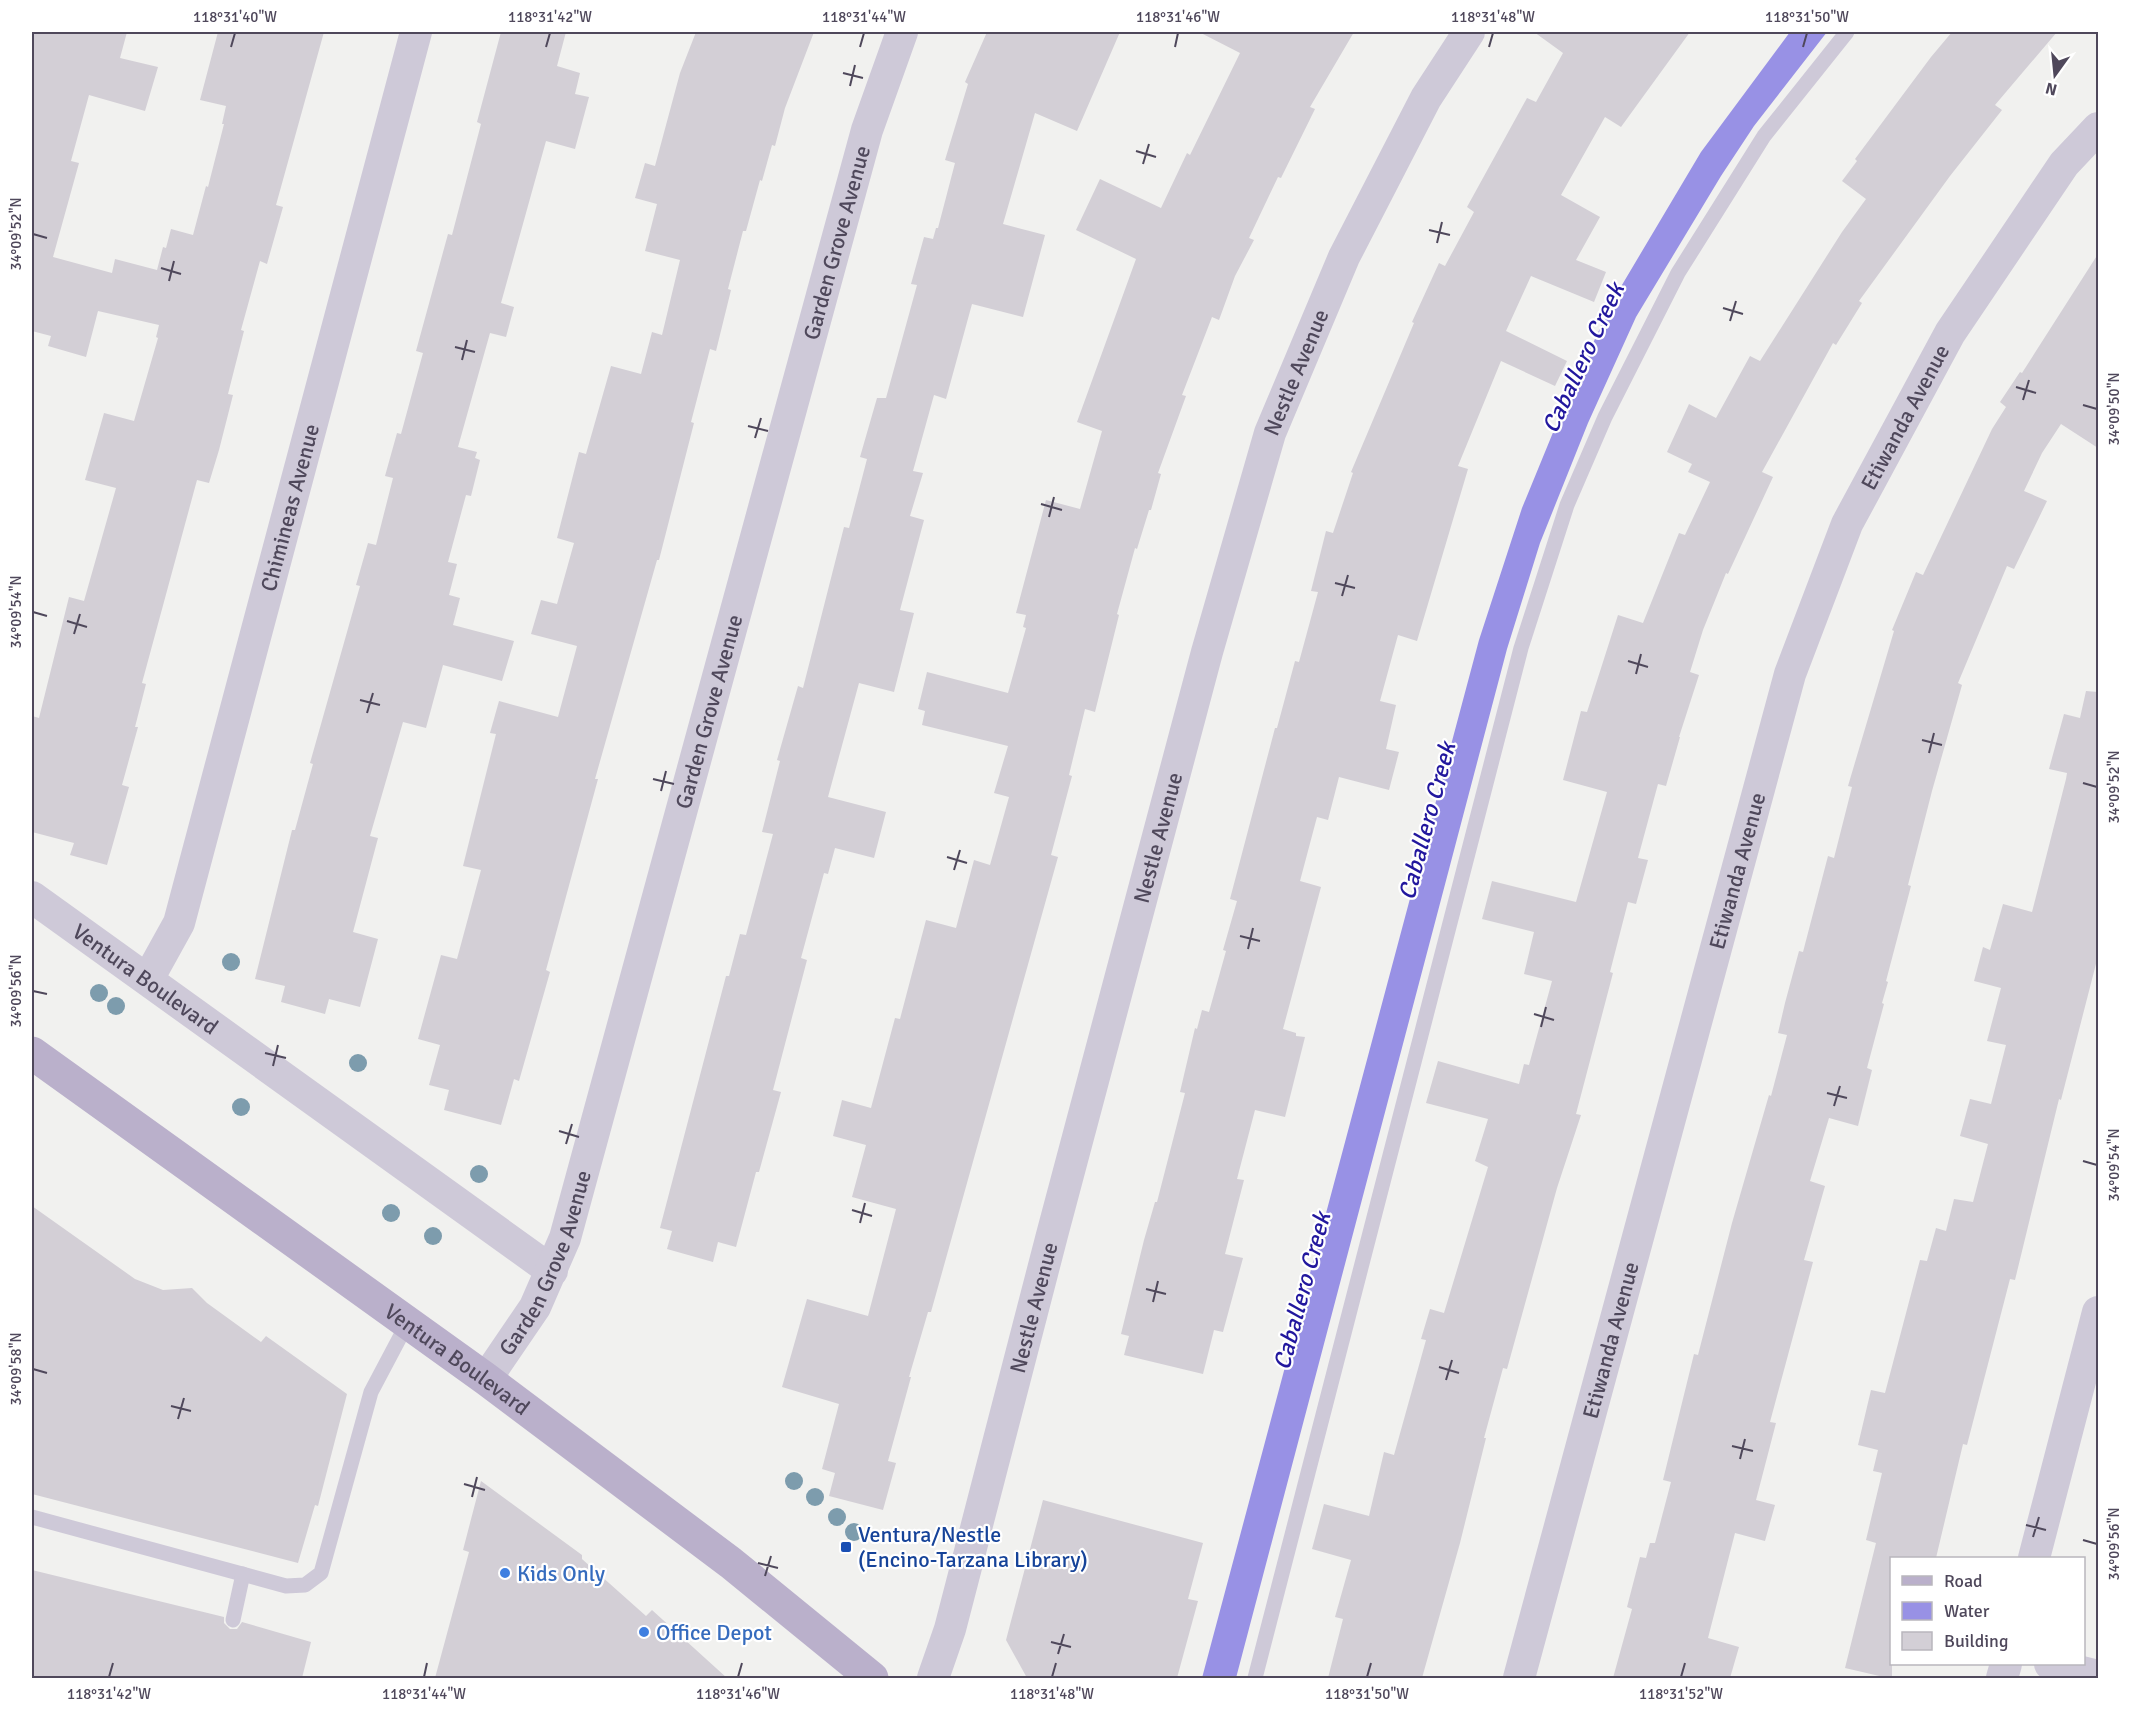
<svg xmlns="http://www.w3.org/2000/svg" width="2130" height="1710" font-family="Signika,sans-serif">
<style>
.water{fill:#9891e5}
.building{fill:#d3cfd6}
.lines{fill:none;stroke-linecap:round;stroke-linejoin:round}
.service{stroke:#cec9d8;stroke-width:15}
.minor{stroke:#cec9d8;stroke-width:32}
.primary{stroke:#bab0cb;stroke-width:33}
.tree{fill:#7d9cad}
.ticks{fill:none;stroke:#4f485b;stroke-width:2}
.transit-dot{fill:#1a4fb4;stroke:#fff;stroke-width:2}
.shop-dot{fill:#3f7fe0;stroke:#fff;stroke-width:2}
.labels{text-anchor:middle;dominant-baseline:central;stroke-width:4.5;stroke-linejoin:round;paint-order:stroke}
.street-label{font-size:22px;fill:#4f485b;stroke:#fff}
.transit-label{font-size:22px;fill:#164399;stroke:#fff;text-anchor:start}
.shop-label{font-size:22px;fill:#366cbe;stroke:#fff;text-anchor:start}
.water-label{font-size:24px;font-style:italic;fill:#22179e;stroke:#fff}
.neatline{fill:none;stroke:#4f485b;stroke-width:2}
.ticks-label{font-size:15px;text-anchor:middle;fill:#4f485b}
</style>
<rect width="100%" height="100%" fill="#f1f1ef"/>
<path class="water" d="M1790 32H1827L1754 126 1721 176 1636 317 1588 423 1540 543 1507 649 1236 1678H1202L1479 640 1522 508 1570 391 1616 295 1701 152Z"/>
<g class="building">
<path d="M32 32H127L120 58 158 67 145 111 89 95 71 161 79 163 53 257 112 273 115 259 157 270 163 247 166 248 171 229 193 235 206 186 208 187 224 124H222L226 106 200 100 218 32H324L276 205 283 207 267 264 260 261 241 330 244 331 228 394 233 395 219 450 209 483 197 480 142 683 146 684 135 727H138L122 785 129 787 107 865 70 855 74 843 32 832V716L39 718 69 597 84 601 116 488 85 480 104 413 134 421 158 338 156 337 159 325 98 311 86 357 48 346 51 336 32 331Z"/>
<path d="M501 32H566L557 66 580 73 575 94 589 97 575 149 546 141 501 303 514 307 506 337 490 333 458 447 477 452 475 458 480 460 471 496 466 495 448 562 457 564 449 595 460 598 453 625 514 641 502 681 443 665 426 728 403 722 370 836 378 838 353 932 378 939 360 1007 329 999 325 1014 281 1002 285 986 255 979 292 830H295L313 764 310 763 360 586 356 585 368 543 376 545 393 478 385 476 397 433 401 434 423 353 416 351 448 234 452 235 481 124 477 122Z"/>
<path d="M696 32H814L785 108 775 146 772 145 762 181 760 180 746 231H743L728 289 731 290 716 351 710 349 691 422 694 423 659 560H657L595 779H598L546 970 550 972 519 1081 514 1079 501 1125 444 1110 449 1090 429 1085 440 1045 418 1039 441 955 457 959 481 870 463 866 496 734 490 733 499 701 558 717 577 646 531 634 541 600 557 604 574 543 557 538 579 452 586 454 611 366 641 374 652 332 662 335 680 260 645 251 657 204 635 198 645 163 655 166 680 73Z"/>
<path d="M987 32H1120L1077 131 1035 113 1003 224 1045 235 1023 317 972 304 946 399 934 395 913 471 923 473 910 516 924 520 900 610 914 613 894 692 859 683 828 797 886 812 874 858 835 848 828 874 824 873 801 958 807 960 773 1090 781 1092 759 1172H756L736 1247 718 1242 713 1262 667 1249 672 1231 660 1228 726 976H729L740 934 746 935 773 834 762 832 780 761 777 760 798 686 803 688 844 527 849 528 867 459 860 457 877 398H886L917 285 911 284 924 237 933 239 936 228H938L955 163 945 160 968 84 965 82Z"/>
<path d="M1199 32H1354L1310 107 1315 109 1281 178 1278 177 1249 238 1254 240 1235 276 1219 320 1212 317 1182 395 1186 396 1158 473 1161 474 1151 510H1149L1137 549 1135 548 1117 614 1119 615 1095 712 1085 709 1069 775 1072 776 1051 855 1058 857 931 1312H928L909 1377H911L888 1461 896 1463 883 1510 829 1496 835 1473 822 1469 839 1404 782 1387 807 1299 868 1316 896 1209 852 1197 866 1145 833 1136 842 1100 871 1108 895 1018 900 1019 926 920 956 928 974 860 990 865 1009 797 994 793 1008 746 922 725 925 711 918 709 927 672 1008 693 1026 628 1023 627 1026 615 1016 613 1046 500 1080 509 1102 431 1077 422 1136 259 1076 230 1100 179 1161 208 1187 153 1190 155 1240 53Z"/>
<path d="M1534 32H1690L1621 127 1605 117 1561 195 1600 217 1576 260 1606 272 1594 302 1531 276 1506 331 1567 361 1555 386 1501 361 1458 466 1468 469 1417 641 1398 635 1380 701 1396 705 1386 749 1399 752 1389 790 1339 777 1328 820 1317 817 1300 881 1321 887 1283 1029 1296 1033V1036L1305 1037 1285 1117 1255 1110 1237 1179 1244 1180 1225 1254 1243 1258 1223 1332 1214 1330 1203 1374 1124 1355 1129 1336 1121 1334 1144 1240 1155 1202H1157L1185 1093 1180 1092 1195 1028 1197 1029 1202 1010 1209 1012 1226 951 1223 950 1237 901 1230 899 1275 728H1277L1295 661 1299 662 1318 592 1311 591 1326 531 1333 533 1353 473 1351 472 1414 323 1412 322 1439 263 1445 266 1474 212 1467 207 1527 98 1536 102 1563 53Z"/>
<path d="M1952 32H2057L1995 105 2002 110 1950 176 1859 301 1862 303 1836 345 1833 343 1762 472 1773 477 1728 574 1726 573 1703 630 1690 672 1699 675 1679 737H1680L1666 786 1658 784 1638 858 1648 860 1636 904 1628 902 1610 972 1613 973 1576 1114 1581 1115 1557 1188 1507 1369 1503 1368 1484 1438H1486L1460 1543 1422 1678H1328L1343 1619 1335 1617 1351 1560 1312 1549 1324 1504 1369 1516 1384 1452 1394 1455 1426 1340 1421 1339 1430 1309 1444 1313 1488 1167 1475 1161 1488 1119 1426 1103 1438 1061 1519 1084 1524 1064 1529 1065 1552 981 1524 974 1534 932 1482 919 1492 881 1576 902 1607 792 1563 780 1581 711 1587 712 1618 615 1643 623 1679 533 1685 535 1710 482 1688 472 1692 464 1667 452 1689 404 1716 418 1750 356 1760 361 1842 232 1866 199 1842 181 1857 161 1855 159 1931 57Z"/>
<path d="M2098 254V448L2061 424 2042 453 2024 491 2047 501 2014 569 2007 566 1958 683 1962 685 1932 791 1908 885 1911 886 1886 981 1888 982 1882 1003 1884 1004 1867 1068 1872 1070 1858 1126 1829 1118 1810 1181 1825 1186 1804 1260 1813 1262 1770 1422 1776 1423 1756 1500 1775 1505 1765 1541 1735 1533 1708 1638 1739 1647 1730 1678H1613L1632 1609 1627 1607 1640 1557 1646 1558 1650 1543H1655L1671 1482 1663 1480 1694 1354 1698 1355 1732 1223 1769 1095 1771 1096 1787 1035 1778 1033 1785 1003 1799 951 1803 952 1828 856 1834 858 1852 787 1848 786 1894 631 1892 630 1916 572 1923 575 1992 429 2006 407 2000 402 2020 372 2022 373Z"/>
<path d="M2086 691 2098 692V956L2061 1100 2059 1099 2015 1280 2010 1279 1967 1445 1963 1444 1936 1558H1892V1678H1888L1845 1668 1876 1543 1866 1540 1882 1473 1873 1471 1878 1450 1858 1445 1871 1390 1885 1393 1920 1260 1927 1261 1936 1228 1946 1231 1954 1199 1973 1202 1988 1144 1960 1136 1970 1099 1991 1104 2006 1045 1987 1041 2001 988 1974 981 1983 947 1990 950 2003 904 2032 912 2066 779 2067 773 2049 769 2064 714 2080 718Z"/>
<path d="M32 1206 135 1279 163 1290 192 1288 207 1303 261 1342 266 1336 347 1394 318 1506 315 1505 298 1563 32 1494Z"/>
<path d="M481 1481 582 1555V1559L646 1616 652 1610 727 1678H435L469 1552 463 1550Z"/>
<path d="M1043 1500 1203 1543 1188 1599 1198 1601 1177 1678H1027L1006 1640Z"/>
<path d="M32 1570 224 1617V1623L230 1629H237L242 1622 311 1642 302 1678H32Z"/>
</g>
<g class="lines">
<g class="service">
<path d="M32 1517 286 1586 305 1585 321 1573 371 1392 408 1322"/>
<path d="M233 1620 243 1574"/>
<path d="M1255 1678 1521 648 1567 505 1605 417 1678 273 1764 136 1847 32"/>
</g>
<g class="minor">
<path id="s1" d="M32 897 552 1271"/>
<path id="s2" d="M148 979 179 923 416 32"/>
<path id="s3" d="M486 1379 535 1307 565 1238 867 130 902 32"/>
<path d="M2034 1558 2098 1312"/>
<path d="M2050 1664 2098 1676"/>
<path id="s4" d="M933 1678 950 1629 1052 1235 1207 652 1270 433 1344 257 1426 98 1469 32"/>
<path id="s5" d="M1519 1678 1790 674 1847 524 1950 333 2064 164 2098 128"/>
<path d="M2002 1678 2006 1664"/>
</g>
<path class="primary" id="s6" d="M32 1053 486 1379 731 1563 872 1678"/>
</g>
<g class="tree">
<circle cx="231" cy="962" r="9"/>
<circle cx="99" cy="993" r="9"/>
<circle cx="116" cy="1006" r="9"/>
<circle cx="358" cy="1063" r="9"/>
<circle cx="241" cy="1107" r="9"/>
<circle cx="479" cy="1174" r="9"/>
<circle cx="391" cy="1213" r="9"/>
<circle cx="433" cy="1236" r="9"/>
<circle cx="794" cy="1481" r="9"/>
<circle cx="815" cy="1497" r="9"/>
<circle cx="837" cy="1517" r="9"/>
<circle cx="854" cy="1532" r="9"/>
</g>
<path class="ticks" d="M231 47 235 33M546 47 550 33M860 47 864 33M1175 47 1178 33M1489 47 1493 33M1803 47 1807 33M843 73 863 78M850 86 855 65M1136 151 1156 157M1143 164 1149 144M1429 230 1450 235M33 234 47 238M1437 243 1442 222M161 268 181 274M169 281 174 261M1723 308 1743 314M1730 321 1736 301M455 347 475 352M462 360 467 340M2016 387 2036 393M2023 400 2029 380M2083 405 2097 409M748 426 768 431M755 438 761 418M1041 504 1062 510M1049 517 1054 497M1335 583 1355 588M1342 596 1348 575M33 612 47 616M67 621 87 627M74 634 80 614M1628 661 1648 667M1636 674 1641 654M360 700 380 705M367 713 373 693M1922 740 1942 745M1929 753 1934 733M653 779 674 784M2083 783 2097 787M661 791 666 771M947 857 967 863M954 870 960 850M1240 936 1260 941M1248 949 1253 928M33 991 47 994M1534 1014 1554 1020M1541 1027 1546 1007M265 1053 286 1058M273 1066 278 1045M1827 1093 1847 1098M1834 1106 1840 1086M559 1131 579 1137M566 1144 572 1124M2083 1161 2097 1165M852 1210 872 1216M860 1223 865 1203M1146 1289 1166 1294M1153 1302 1158 1281M1439 1367 1459 1373M33 1369 47 1373M1446 1380 1452 1360M171 1406 191 1411M178 1419 184 1398M1732 1446 1753 1451M1740 1459 1745 1439M464 1484 485 1490M472 1497 477 1477M2026 1525 2046 1530M2033 1537 2039 1517M2083 1540 2097 1544M758 1563 778 1568M765 1576 771 1556M1051 1642 1071 1647M1058 1654 1064 1634M109 1677 113 1663M424 1677 427 1663M738 1677 742 1663M1052 1677 1056 1663M1367 1677 1371 1663M1681 1677 1685 1663"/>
<rect class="transit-dot" x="840" y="1541" width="12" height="12" rx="3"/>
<g class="shop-dot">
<circle cx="505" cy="1573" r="6"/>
<circle cx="644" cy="1632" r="6"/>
</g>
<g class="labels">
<g class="street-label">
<text stroke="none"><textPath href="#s3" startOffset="1194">Garden Grove Avenue</textPath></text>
<text stroke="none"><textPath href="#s4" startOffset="1356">Nestle Avenue</textPath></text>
<text stroke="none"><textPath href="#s5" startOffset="1322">Etiwanda Avenue</textPath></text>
<text stroke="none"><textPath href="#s2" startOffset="494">Chimineas Avenue</textPath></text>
<text stroke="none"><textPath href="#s3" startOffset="708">Garden Grove Avenue</textPath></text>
<text stroke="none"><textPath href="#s4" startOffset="870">Nestle Avenue</textPath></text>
<text stroke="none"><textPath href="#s5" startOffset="836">Etiwanda Avenue</textPath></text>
<text stroke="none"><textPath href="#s1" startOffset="140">Ventura Boulevard</textPath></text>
<text stroke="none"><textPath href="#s3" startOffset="132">Garden Grove Avenue</textPath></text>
<text stroke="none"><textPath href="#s4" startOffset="384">Nestle Avenue</textPath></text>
<text stroke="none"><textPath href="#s5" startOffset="350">Etiwanda Avenue</textPath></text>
<text stroke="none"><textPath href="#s6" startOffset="524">Ventura Boulevard</textPath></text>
</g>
<g class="transit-label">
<text x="858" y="1534">Ventura/Nestle<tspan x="858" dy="25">(Encino-Tarzana Library)</tspan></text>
</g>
<g class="shop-label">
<text x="517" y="1573">Kids Only</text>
<text x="656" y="1632">Office Depot</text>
</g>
<g class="water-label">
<text transform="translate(1583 358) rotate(-65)">Caballero Creek</text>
<text transform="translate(1427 821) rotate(-75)">Caballero Creek</text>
<text transform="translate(1302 1291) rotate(-75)">Caballero Creek</text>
</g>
</g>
<rect width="2130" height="1710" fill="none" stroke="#ffffff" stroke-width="66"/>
<rect x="1890" y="1557" width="195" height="108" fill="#ffffff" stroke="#b9b6bd" stroke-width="1.5"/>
<rect x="1902" y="1576" width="30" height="9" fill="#bab0cb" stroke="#b9b6bd" stroke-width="1.5"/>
<text x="1944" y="1587" font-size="18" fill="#4f485b">Road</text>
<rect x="1902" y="1602" width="30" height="18" fill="#9891e5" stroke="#b9b6bd" stroke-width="1.5"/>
<text x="1944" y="1617" font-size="18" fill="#4f485b">Water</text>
<rect x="1902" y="1632" width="30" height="18" fill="#d3cfd6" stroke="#b9b6bd" stroke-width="1.5"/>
<text x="1944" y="1647" font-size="18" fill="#4f485b">Building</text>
<g transform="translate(2055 75) rotate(195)" stroke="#ffffff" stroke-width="4.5" paint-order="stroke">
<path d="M0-4.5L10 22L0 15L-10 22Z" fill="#4f485b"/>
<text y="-9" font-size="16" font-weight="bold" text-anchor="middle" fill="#4f485b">N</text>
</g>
<rect x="33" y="33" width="2064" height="1644" class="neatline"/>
<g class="ticks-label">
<text x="235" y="22">118°31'40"W</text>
<text x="550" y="22">118°31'42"W</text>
<text x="864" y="22">118°31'44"W</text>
<text x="1178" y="22">118°31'46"W</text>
<text x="1493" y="22">118°31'48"W</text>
<text x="1807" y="22">118°31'50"W</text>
<text transform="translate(16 234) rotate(-90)" y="5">34°09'52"N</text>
<text transform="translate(2114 409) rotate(-90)" y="5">34°09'50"N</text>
<text transform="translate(16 612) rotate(-90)" y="5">34°09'54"N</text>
<text transform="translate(2114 787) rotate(-90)" y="5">34°09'52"N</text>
<text transform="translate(16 991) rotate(-90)" y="5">34°09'56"N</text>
<text transform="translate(2114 1165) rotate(-90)" y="5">34°09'54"N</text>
<text transform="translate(16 1369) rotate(-90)" y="5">34°09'58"N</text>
<text transform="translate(2114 1544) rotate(-90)" y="5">34°09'56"N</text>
<text x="109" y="1699">118°31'42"W</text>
<text x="424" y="1699">118°31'44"W</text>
<text x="738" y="1699">118°31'46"W</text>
<text x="1052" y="1699">118°31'48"W</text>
<text x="1367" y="1699">118°31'50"W</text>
<text x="1681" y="1699">118°31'52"W</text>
</g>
</svg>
